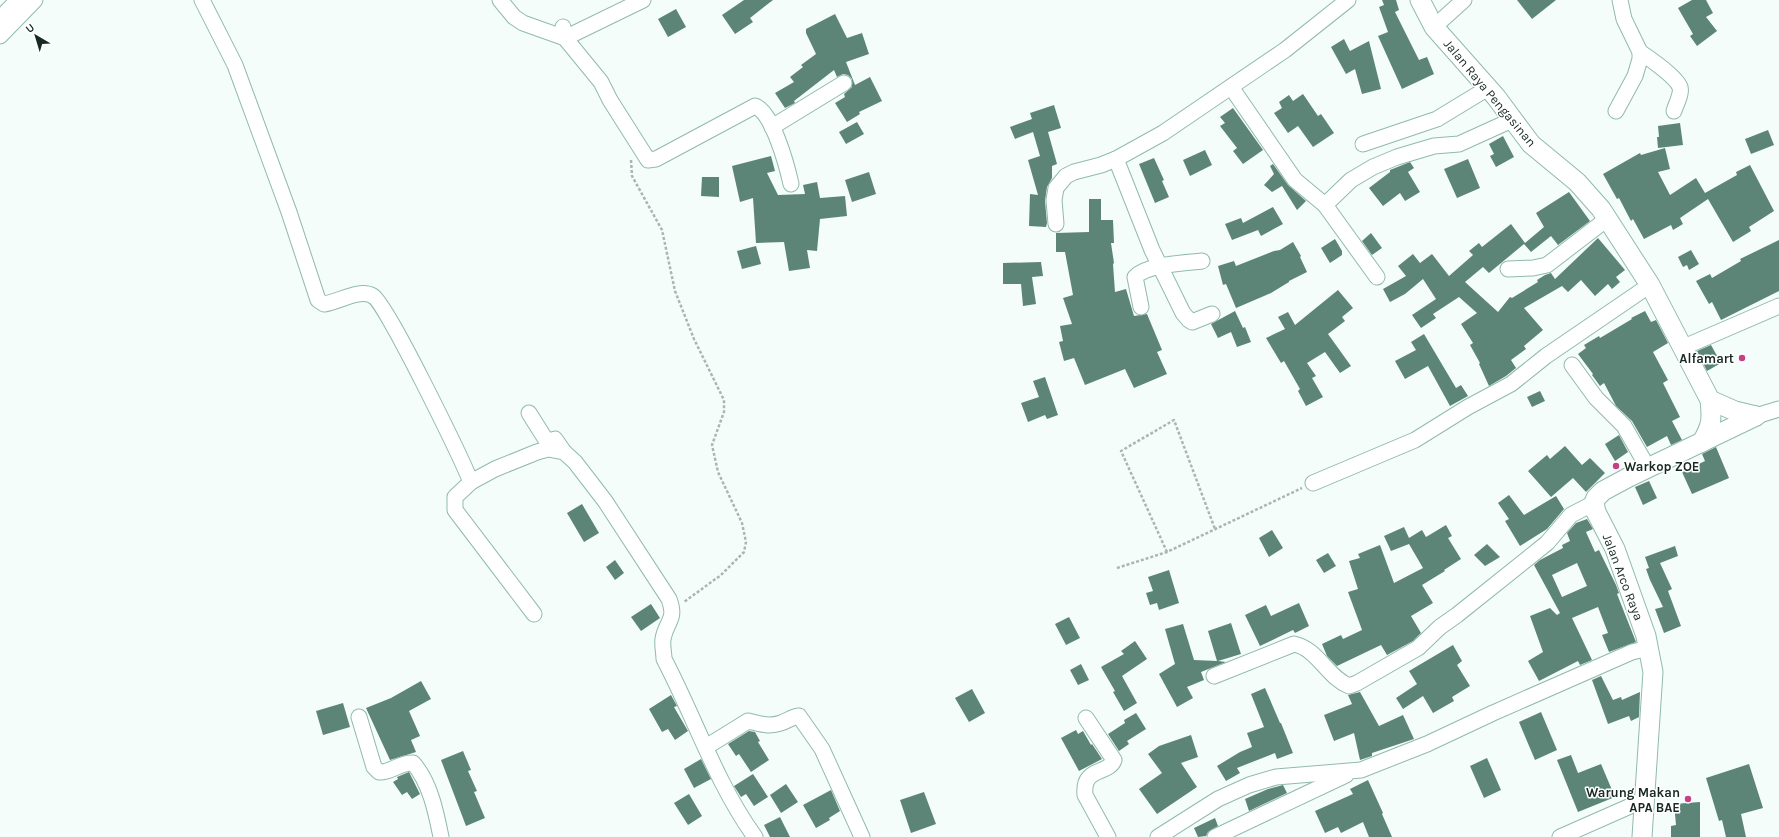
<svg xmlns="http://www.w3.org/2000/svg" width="1779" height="837" font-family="Karla,sans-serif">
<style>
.building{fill:#5c8578;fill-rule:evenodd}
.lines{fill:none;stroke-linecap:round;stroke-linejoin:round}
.minor-casing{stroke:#90baad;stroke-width:17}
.major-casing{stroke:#90baad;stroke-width:21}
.path{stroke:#abb6b3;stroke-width:2.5;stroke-dasharray:3 2;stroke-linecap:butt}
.minor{stroke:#fff;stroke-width:15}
.major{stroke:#fff;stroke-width:19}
.poi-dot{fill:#c64183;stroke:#fff;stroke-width:1.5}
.labels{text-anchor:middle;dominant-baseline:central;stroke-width:3;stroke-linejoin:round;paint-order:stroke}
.street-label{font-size:13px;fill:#182924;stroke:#fff}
.poi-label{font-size:13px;font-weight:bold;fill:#182924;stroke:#fff;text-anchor:end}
</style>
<rect width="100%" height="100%" fill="#f4fdfa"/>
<g class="building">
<path d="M744 0H773L750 18 753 22 735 34 722 15Z"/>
<path d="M1382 0H1396L1399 10 1395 12 1419 60 1427 57 1434 74 1402 89 1378 36 1388 32 1379 7 1384 5Z"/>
<path d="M1517 0H1556L1532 19Z"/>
<path d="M1692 0H1706L1713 13 1706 17 1717 31 1697 46 1690 36 1693 34 1678 8Z"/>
<path d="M676 9 686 27 668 37 658 19Z"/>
<path d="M835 14 847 38 862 33 869 54 846 62 855 85 870 77 882 101 859 112 860 114 847 122 835 103 845 97 844 94 852 87V79L848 75 843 74 837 77 834 70 794 101 795 103 785 108 775 93 794 82 790 77 803 67 801 65 816 54 806 33V29Z"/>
<path d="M1344 39 1350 51 1369 41 1381 89 1362 94 1355 69 1346 74 1331 47Z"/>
<path d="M1303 94 1318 116 1321 114 1334 133 1313 147 1298 126 1288 133 1274 113 1282 108 1279 102 1289 95 1293 101Z"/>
<path d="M1054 105 1061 128 1048 132 1057 164 1052 166V178L1047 187 1045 201 1047 223 1046 227 1029 226 1030 194 1038 195 1028 160 1040 156 1033 132 1015 139 1010 127 1032 119 1030 113Z"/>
<path d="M1233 108 1263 150 1243 164 1233 151 1237 148 1220 126 1225 123 1220 117Z"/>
<path d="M857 122 864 134 846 144 839 132Z"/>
<path d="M1680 123 1683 145 1658 148 1657 137H1659L1658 126Z"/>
<path d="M1768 130 1774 145 1751 154 1745 139Z"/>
<path d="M1503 136 1514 157 1496 167 1490 156 1494 154 1489 144Z"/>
<path d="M1665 148 1670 169 1658 172 1670 195 1696 178 1705 193 1737 175 1736 172 1750 165 1774 211 1749 227 1751 231 1733 242 1708 199 1680 218 1683 224 1673 230 1671 225 1644 239 1633 219 1631 221 1619 198 1617 199 1603 174 1640 153 1641 155Z"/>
<path d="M1205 150 1212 165 1190 176 1183 160Z"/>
<path d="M771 156 775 171 767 173 778 195 805 194 803 185 817 182 820 198 845 196 847 216 820 219 817 251 807 250 810 268 789 271 784 242 756 243 753 198 740 202 732 166Z"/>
<path d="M1154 158 1164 180 1162 181 1169 197 1155 203 1139 164Z"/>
<path d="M1468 159 1480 188 1457 198 1444 169Z"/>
<path d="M1410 162 1414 168 1408 172 1420 192 1405 201 1400 193 1383 206 1369 188 1390 172V170Z"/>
<path d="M1273 164 1288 185 1306 201 1297 210 1282 186 1272 192 1264 185 1274 174 1270 166Z"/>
<path d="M869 172 876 194 852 202 845 180Z"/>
<path d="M702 177H719V197L701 196Z"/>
<path d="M1569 192 1590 221 1558 245 1551 236 1531 252 1524 244 1489 273 1483 267 1465 282 1498 312 1510 297 1512 298 1538 282 1537 280 1545 275 1551 273 1555 279 1598 238 1625 270 1616 277 1620 282 1612 289 1608 284 1595 296 1581 280 1568 292 1562 286 1524 308 1543 330 1524 346 1526 349 1511 360 1516 368 1506 376 1489 386 1479 364 1480 363 1470 345 1473 343 1461 324 1477 313 1459 297 1433 314 1436 318 1421 328 1412 315 1436 299 1423 279 1405 294 1390 302 1383 289 1406 276 1398 266 1413 254 1420 263 1432 254 1449 276 1473 255 1469 251 1479 243 1482 247 1511 224 1525 243 1544 227 1536 213Z"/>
<path d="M1089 199H1101V220H1113L1114 243H1111L1114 263 1113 264 1115 292 1126 289 1134 316 1147 314 1162 350 1157 352 1167 374 1134 388 1125 369 1085 385 1074 358 1064 361 1059 342 1063 341 1060 326 1072 324 1063 298 1073 295 1065 252H1056V233L1089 232Z"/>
<path d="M1273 207 1283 224 1261 236 1258 230 1232 240 1225 224 1241 218 1243 223Z"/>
<path d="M1371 233 1382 248 1372 255 1362 241Z"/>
<path d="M1335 239 1342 251V255L1330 263 1321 248Z"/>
<path d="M1779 240V291L1721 320 1712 302 1709 304 1696 281 1710 274 1712 278 1741 261 1740 259Z"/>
<path d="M1293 242 1301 256 1300 257 1307 272 1289 281V282L1271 293 1236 308 1226 284 1223 285 1218 266 1234 261 1236 266 1274 251 1280 250Z"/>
<path d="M756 246 761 264 742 269 737 251Z"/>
<path d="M1691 250 1699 264 1689 270 1687 265 1683 267 1678 257Z"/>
<path d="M1041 262 1043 276 1032 277 1036 304 1023 306 1021 284H1003V263Z"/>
<path d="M1338 290 1353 308 1342 317 1345 321 1328 334 1351 366 1340 373 1325 352 1307 363 1316 376 1312 378 1323 397 1306 406 1298 391 1300 389 1284 361 1281 363 1266 338 1285 329 1278 317 1288 312 1295 325Z"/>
<path d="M1235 311 1243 328 1245 327 1251 342 1237 347 1231 332 1218 338 1211 324Z"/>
<path d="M1645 311 1651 322 1656 320 1668 343 1653 352 1668 380 1663 383 1680 417 1672 421 1682 440 1671 445 1667 436 1647 447 1632 421 1616 406 1604 383 1600 386 1592 375 1593 374 1578 354 1586 348 1584 345 1599 336 1600 338 1632 319 1631 318Z"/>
<path d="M1424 334 1456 388 1461 385 1468 396 1450 406 1428 366 1405 379 1395 361 1416 350 1411 342Z"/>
<path d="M1711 345 1721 363 1707 371 1697 351Z"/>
<path d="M1045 377 1058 415 1047 419 1045 415 1028 422 1021 403 1039 397 1033 381Z"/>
<path d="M1540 391 1545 401 1532 407 1527 397Z"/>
<path d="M1619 435 1628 452 1615 461 1605 444Z"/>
<path d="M1565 446 1582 465 1590 458 1605 473 1586 492 1573 478 1551 497 1528 471 1547 455 1550 459Z"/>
<path d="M1716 447 1729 478 1692 494 1682 472 1705 461 1702 454Z"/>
<path d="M1649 481 1657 498 1643 505 1635 487Z"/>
<path d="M1509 495 1524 515 1556 496 1564 509 1547 529 1520 546 1505 521 1509 519 1498 503Z"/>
<path d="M582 504 599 533 584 542 567 513Z"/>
<path d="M1587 519 1593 529 1586 532 1595 552 1599 550 1616 585 1619 593 1617 594 1636 642 1609 652 1602 635 1608 633 1598 607 1572 618 1592 660 1580 665 1578 661 1539 681 1528 661 1543 652 1530 616 1550 608 1557 615 1560 613 1534 565 1540 560 1563 548 1562 545 1570 541 1567 533 1576 523ZM1577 563 1587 586 1562 597 1552 575Z"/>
<path d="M1446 525 1452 536 1448 538 1461 559 1444 570 1445 571 1422 585 1433 603 1411 616 1421 633 1413 641 1387 655 1381 645 1337 666 1327 656 1322 644 1341 635 1343 639 1362 630 1348 592 1358 589 1349 561 1360 558 1358 554 1380 545 1394 583 1423 568 1409 544 1391 551 1384 536 1404 527 1409 538 1422 530 1426 537Z"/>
<path d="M1272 530 1283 548 1269 557 1259 538Z"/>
<path d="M1487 544 1500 557 1485 566 1474 555Z"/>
<path d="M1675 546 1678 556 1660 563 1672 589 1668 591 1681 626 1664 633 1655 609 1663 607 1650 580 1646 569 1649 568 1645 557Z"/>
<path d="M1328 553 1336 566 1324 573 1316 560Z"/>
<path d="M615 560 624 573 615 580 606 567Z"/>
<path d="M1169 570 1179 603 1159 610 1157 603 1150 605 1146 593 1153 591 1148 577Z"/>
<path d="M1299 603 1309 626 1295 633 1293 630 1260 646 1245 615 1266 605 1271 616Z"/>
<path d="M651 604 660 618 641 631 631 617Z"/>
<path d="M1069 617 1080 638 1066 645 1055 624Z"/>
<path d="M1231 623 1241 654 1218 661 1226 662 1201 672 1204 680 1187 687 1193 698 1177 707 1159 674 1175 664 1165 629 1183 624 1194 660 1217 661 1208 631Z"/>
<path d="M1135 641 1147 659 1122 676 1137 703 1124 711 1113 692 1115 691 1101 667 1124 654 1121 651Z"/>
<path d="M1453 645 1462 661 1457 665 1470 686 1452 697 1454 701 1433 713 1423 696 1403 709 1396 698 1417 684 1409 671Z"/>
<path d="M1081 664 1089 680 1078 685 1070 670Z"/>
<path d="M1601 676 1613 700 1621 697 1622 700 1640 692 1639 717 1631 721 1629 716 1608 724 1592 680Z"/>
<path d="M421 681 431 699 409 711 420 736 411 740 416 752 390 760 366 708 391 698Z"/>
<path d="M1265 688 1280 723H1281L1293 753 1277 759 1275 753 1237 768 1240 773 1226 781 1217 766 1240 752 1252 747 1247 733 1264 727 1251 694Z"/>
<path d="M972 689 985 713 969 722 955 698Z"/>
<path d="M1360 692 1379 726 1403 715 1414 739 1372 753V756L1360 760 1354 733 1334 741 1324 715 1352 704 1348 695Z"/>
<path d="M671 695 677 706 674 707 688 731 675 740 668 729 662 732 649 709Z"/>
<path d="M343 703 350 727 323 735 316 711Z"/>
<path d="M1541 712 1557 750 1535 760 1519 722Z"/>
<path d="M1136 713 1146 729 1127 741 1129 744 1119 751 1108 734 1125 723 1124 720Z"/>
<path d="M1076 730 1078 734 1083 731 1091 745 1092 744 1102 759 1079 771 1061 738Z"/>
<path d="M749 731 755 732 760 741 758 742 769 760 751 772 739 754 736 756 728 744Z"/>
<path d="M1191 735 1198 757 1181 763 1197 787 1157 814 1139 789 1162 773 1148 754 1159 746Z"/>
<path d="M463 751 471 770 468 771 477 791 474 792 485 818 466 826 441 760Z"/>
<path d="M1571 755 1578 773 1601 764 1615 797 1578 812 1557 760Z"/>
<path d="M1487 758 1501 790 1484 798 1470 766Z"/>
<path d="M701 759 711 779 694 788 684 769Z"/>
<path d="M1749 764 1763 808 1741 814 1746 837H1726L1722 820 1719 821 1706 778Z"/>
<path d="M409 772 420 794 412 799 407 792 402 795 393 782 398 779 397 777Z"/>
<path d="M753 774 768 797 754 806 746 794 741 797 734 786Z"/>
<path d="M1368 780 1383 813 1382 814 1392 837H1369L1363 822 1341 833 1338 827 1325 833 1315 811 1353 794 1350 789Z"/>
<path d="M786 784 798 802 781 813 770 795Z"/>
<path d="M1283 785 1287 793 1249 811 1245 799 1268 789Z"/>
<path d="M831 790 840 811 829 818 830 820 816 828 803 805Z"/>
<path d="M924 792 936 824 911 833 900 800Z"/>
<path d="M689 794 702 816 688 825 674 803Z"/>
<path d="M1700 802V837H1671V826L1676 825 1674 804Z"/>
<path d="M780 817 790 837H770L764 825Z"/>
<path d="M1215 818 1218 826 1208 832 1206 836 1198 837 1194 828Z"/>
</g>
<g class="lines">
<defs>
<g id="minor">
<path d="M202 0 235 65 289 212 318 300 324 304C339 302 359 288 373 296 386 302 461 458 471 482L495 469 537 452 548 449 564 452 575 462 605 501 669 599C677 620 666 621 663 639 662 646 664 653 664 659 695 718 716 783 755 837"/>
<path d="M500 0 514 17 523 23 565 38 643 0"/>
<path d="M0 18 18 0"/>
<path d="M563 27 565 38 601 82 610 100 648 160 656 159 755 106C773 113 787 166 791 184"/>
<path d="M1434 27 1464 0"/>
<path d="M0 36 35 0"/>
<path d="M1640 52C1649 58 1676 77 1680 87 1682 94 1676 104 1674 111"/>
<path d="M1231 87 1295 180 1325 205 1377 277"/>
<path d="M1616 111 1635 76 1640 59V52L1624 19 1620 0"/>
<path d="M772 127 844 83"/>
<path d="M1363 144 1437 119 1488 88"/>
<path d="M1116 159 1152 250 1183 313 1189 320 1192 322 1212 314"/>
<path d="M1325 205 1351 180 1373 167 1397 157 1434 146 1459 144 1512 120"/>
<path d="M1056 224 1054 200 1056 188 1066 176 1074 172 1101 165 1116 159 1163 133 1285 50 1348 0"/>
<path d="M1508 269 1533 268 1547 265 1607 219"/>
<path d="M1141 307 1135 277C1147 264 1185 263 1202 261"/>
<path d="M1684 347 1779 306"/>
<path d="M1572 365 1596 398 1624 426 1648 468"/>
<path d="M529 413 546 440 549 441 555 439 564 452"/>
<path d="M1756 416 1779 409"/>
<path d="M471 482 455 497V510L534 614"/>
<path d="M1313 483 1415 440 1468 407 1511 384 1546 356 1650 285"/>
<path d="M1214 676 1294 644C1318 649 1327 677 1349 686L1357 683 1418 648 1440 627 1457 615 1547 543 1571 515 1594 503"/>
<path d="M359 717 374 767 379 772C391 773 400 762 413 763 430 782 436 812 441 837"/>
<path d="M1086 718 1114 760C1109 775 1082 766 1085 795L1108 837"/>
<path d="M706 747 748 721C760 724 769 727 781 723 787 721 792 717 799 716L822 749 862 837"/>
<path d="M1158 837 1218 799 1249 785 1276 777 1361 770 1427 744 1493 713 1632 652 1649 648"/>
<path d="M1215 837 1346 775"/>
<path d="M1560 837 1644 800"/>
</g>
<g id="major">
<path d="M1420 0 1434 27 1496 97 1531 144 1577 182 1601 209 1650 285 1710 400C1712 419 1712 425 1702 442"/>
<path d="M1710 400 1735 411 1756 416"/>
<path d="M1642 837 1653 672 1646 636 1615 549 1596 512 1594 503 1596 498 1603 491 1629 477 1756 416"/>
</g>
</defs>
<use href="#minor" class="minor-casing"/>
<use href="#major" class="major-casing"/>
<g class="path">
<path d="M631 160 632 176 662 230 675 291 694 339 724 400V412L712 445 718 472 742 523 746 542 744 552 721 575 684 602"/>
<path d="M1167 552 1121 451 1174 420 1215 529"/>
<path d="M1117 568 1167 552 1302 488"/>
</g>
<use href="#minor" class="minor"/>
<use href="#major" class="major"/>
</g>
<g class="poi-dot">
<circle cx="1742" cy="358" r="4"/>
<circle cx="1616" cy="466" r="4"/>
<circle cx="1688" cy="799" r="4"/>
</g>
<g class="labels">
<g class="street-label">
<text transform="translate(1490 93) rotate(50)">Jalan Raya Pengasinan</text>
<text transform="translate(1623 577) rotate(69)">Jalan Arco Raya</text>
</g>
<g class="poi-label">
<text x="1734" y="358">Alfamart</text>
<text x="1624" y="466" text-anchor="start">Warkop ZOE</text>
<text x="1680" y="792">Warung Makan<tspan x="1680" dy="15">APA BAE</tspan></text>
</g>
</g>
<g transform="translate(36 36) rotate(322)" stroke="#ffffff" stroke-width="3" paint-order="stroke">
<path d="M0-3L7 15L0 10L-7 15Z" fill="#182924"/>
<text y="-6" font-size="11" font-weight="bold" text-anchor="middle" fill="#182924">U</text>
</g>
</svg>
